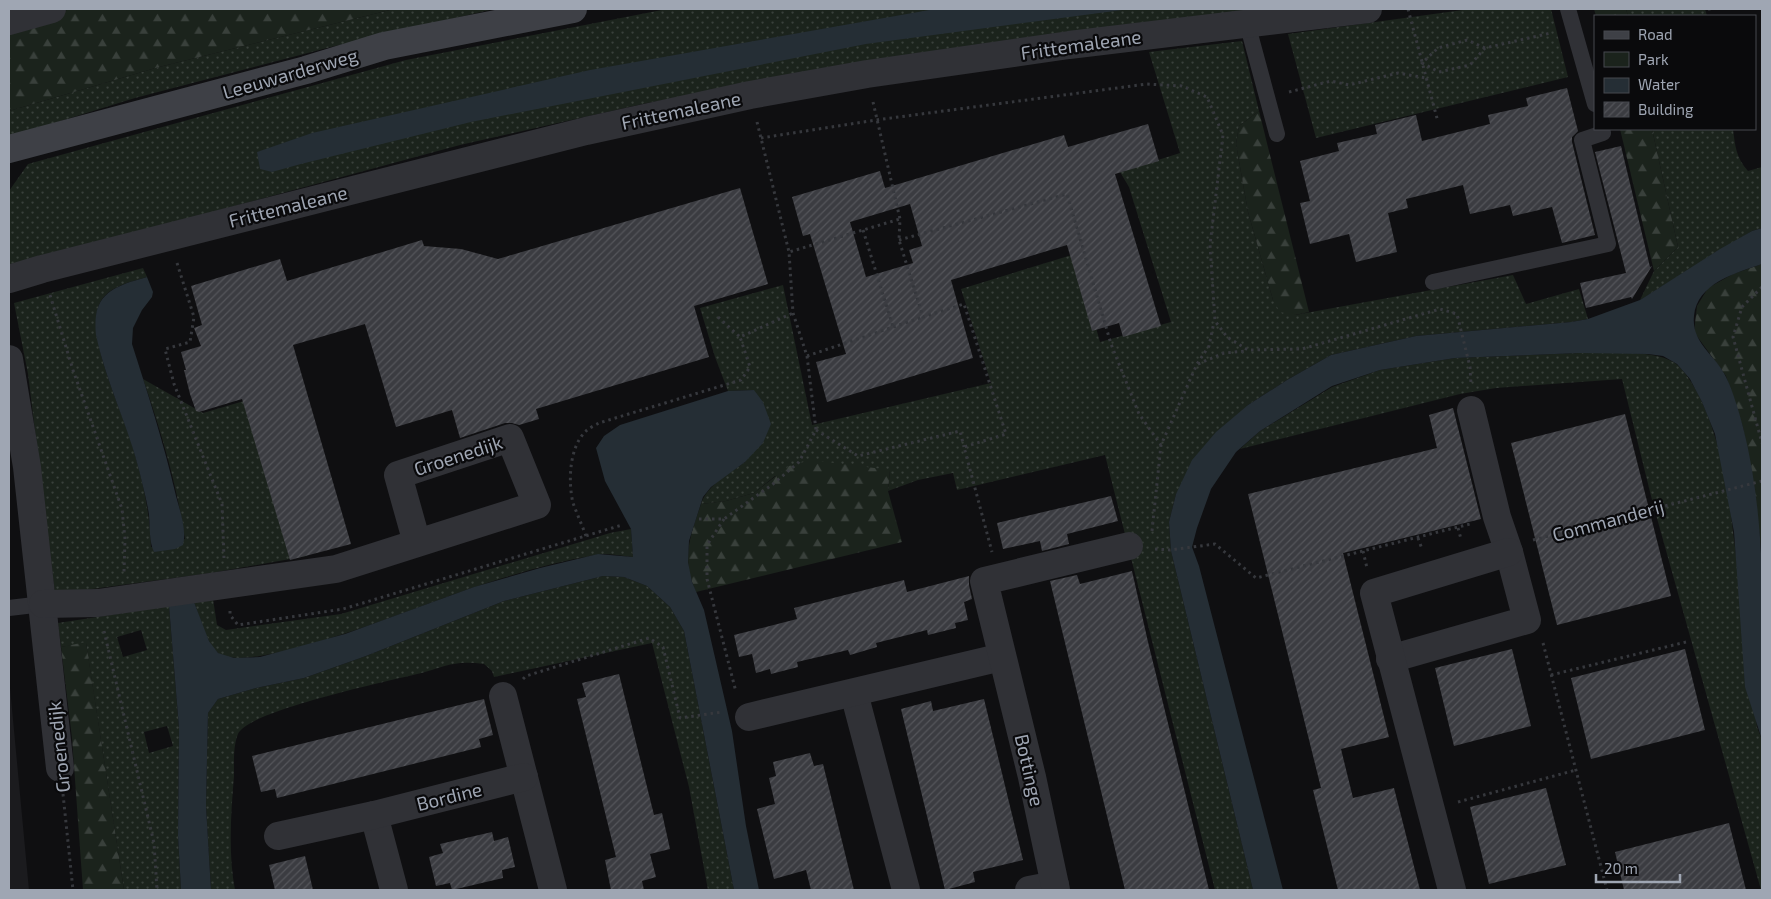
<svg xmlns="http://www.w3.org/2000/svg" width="1771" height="899" font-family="'Exo 2',sans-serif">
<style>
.built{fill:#1b1b1e}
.green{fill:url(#green-dots);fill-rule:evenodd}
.forest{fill:url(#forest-firs)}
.water{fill:#252e35}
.building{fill:url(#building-hatch);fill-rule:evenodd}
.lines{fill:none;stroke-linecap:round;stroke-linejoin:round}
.path{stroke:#36383d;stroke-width:3;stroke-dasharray:2.5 4;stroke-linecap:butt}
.lane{stroke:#303136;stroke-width:16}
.street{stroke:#303136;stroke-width:28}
.secondary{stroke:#3e4046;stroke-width:28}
.labels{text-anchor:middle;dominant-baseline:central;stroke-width:4.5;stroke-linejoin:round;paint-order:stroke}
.street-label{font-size:19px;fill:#9fa6b3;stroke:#0a0a0c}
</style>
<defs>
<pattern id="green-dots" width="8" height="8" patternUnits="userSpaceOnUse" patternTransform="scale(1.25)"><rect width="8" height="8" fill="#1b231c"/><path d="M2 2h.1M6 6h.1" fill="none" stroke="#39403b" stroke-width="1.8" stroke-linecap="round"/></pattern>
<pattern id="forest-firs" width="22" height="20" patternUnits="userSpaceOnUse" patternTransform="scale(1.25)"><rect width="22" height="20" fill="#1b231c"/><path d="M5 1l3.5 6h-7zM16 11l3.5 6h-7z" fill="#39403b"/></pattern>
<pattern id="building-hatch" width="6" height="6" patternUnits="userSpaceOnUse" patternTransform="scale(1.25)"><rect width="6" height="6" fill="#3b3c41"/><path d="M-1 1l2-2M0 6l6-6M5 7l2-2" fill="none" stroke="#54555a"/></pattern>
</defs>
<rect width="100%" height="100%" fill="#0f0f11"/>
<path class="built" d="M9 677 29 890H9Z"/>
<g class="green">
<path d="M394 9H494L331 47 135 98 9 137V111L159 67Z"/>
<path d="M667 9H1266L858 66 647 103 460 145 9 267V191L28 164 406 60Z"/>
<path d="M1470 9H1551L1568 77 1316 138 1288 34Z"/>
<path d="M1626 9H1705L1707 16H1628Z"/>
<path d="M1242 41 1259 111 1239 126 1236 144 1248 212 1273 300 1295 315 1513 275 1526 304 1579 289 1588 319 1571 322 1416 336 1331 355 1287 380 1248 405 1176 494 1169 522 1171 551 1253 890H1215L1105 455 957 490 953 473 918 480 888 491 890 470 775 476 754 493 726 501 701 504C707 485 730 473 745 462L754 390 728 391 715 357 700 308 783 285 812 425 991 383 961 289 1075 254 1100 342 1171 322 1129 187 1120 172 1180 153 1149 52Z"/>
<path d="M1652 129H1733C1735 145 1736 158 1748 171L1762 167V228L1752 231 1640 300 1654 271 1678 247Z"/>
<path d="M143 268 147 277C130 282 106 287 99 305 86 336 120 406 130 438 141 473 150 510 151 547L185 539C177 485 161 431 143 379L203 413 261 396 307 556 211 573 55 594 28 374 14 303Z"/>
<path d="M1579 353C1605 354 1653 348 1675 363 1684 370 1690 380 1696 390 1728 450 1731 522 1740 588 1745 634 1751 681 1757 727L1762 740V890H1761L1653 504 1622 379 1496 388 1460 394 1240 449 1260 431 1332 387 1380 370 1455 358Z"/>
<path d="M631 529 633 557C621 556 607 552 595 555 555 562 514 574 475 587 433 600 250 678 218 653 207 644 199 615 194 602L213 599 217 625 226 630 341 614 610 533Z"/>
<path d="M603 576 624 577 647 586 670 607 684 631 734 890H708L689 787 652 643 494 677 492 671 484 664C474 663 464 662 454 664 444 665 434 670 425 672 395 680 248 710 238 734 233 746 234 763 234 776 231 813 228 853 235 890H211L206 806 208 713 218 699 256 688 304 678 366 656 504 601Z"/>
<path d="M169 606 179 728 178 836 181 890H124L86 643 61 647 58 623ZM141 630 147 650 123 657 117 637ZM167 726 173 746 149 753 144 732Z"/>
</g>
<g class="forest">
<path d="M71 9H394L159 67 9 111V25Z"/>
<path d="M1594 9H1626L1628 16H1596Z"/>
<path d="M1259 111 1309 312 1295 315 1280 312 1273 300 1248 212 1236 144 1239 126Z"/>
<path d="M1620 129H1652L1678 247 1654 271Z"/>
<path d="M1762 264V556L1755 495 1743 427 1726 376 1694 332 1697 306 1708 288 1733 274Z"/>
<path d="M811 460 890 470 888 491 902 542 696 592C681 558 690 537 701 504L726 501 754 493 789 466Z"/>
<path d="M86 642 124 890H83L72 738 61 647Z"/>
</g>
<g class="water">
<path d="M935 9H1130L866 44 471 122 301 164 272 172 260 169 257 152 312 133 590 70Z"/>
<path d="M1762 228V264C1736 273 1697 283 1694 316 1691 343 1716 355 1726 377 1733 391 1739 412 1743 427 1769 529 1762 636 1762 740L1745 687 1734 532 1715 434 1702 402 1690 379 1677 364 1663 356 1648 354 1579 353 1455 358 1380 370 1332 386 1260 431 1236 452 1211 489 1197 528 1192 547 1199 566 1283 890H1253L1171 551 1169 522 1176 494 1192 460 1216 432 1248 405 1287 380 1331 355 1416 336 1571 322 1588 319 1640 300 1720 249 1752 231Z"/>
<path d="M147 277 153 292 152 297 142 310 133 328 132 344C148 394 164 444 176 496 180 511 187 530 183 545L175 549 154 552C149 542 150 527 149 515 147 501 143 487 140 474 129 427 106 383 96 335 95 327 95 312 99 305 107 287 130 282 147 277Z"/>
<path d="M754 390 763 402 771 424 763 443 745 462 711 487 703 497 689 541 688 562 692 582 704 610 732 731 746 826 759 890H734L684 631 670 607 647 586 624 577 603 576 504 601 366 656 304 678 256 688 218 699 208 713 206 806 211 890H181L178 836 179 728 169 606 194 602 209 641 218 653 234 658 260 657 345 634 474 587 540 568 598 554 633 557 631 529 605 481 596 448 604 436 620 425 728 391Z"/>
</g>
<g class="building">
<path d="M1567 88 1578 131 1572 137V142L1595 235 1562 243 1552 207 1513 216 1510 205 1470 214 1463 185 1406 199 1408 208 1388 213 1397 252 1356 262 1349 234 1310 244 1300 203 1310 201 1300 161 1339 151 1337 143 1377 134 1375 125 1416 115 1422 141 1490 124 1488 115 1528 106 1526 98Z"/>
<path d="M1148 124 1159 161 1115 174 1161 326 1123 337 1119 323 1092 331 1067 245 951 280 973 358 827 402 816 362 846 354 810 234 803 236 792 197 880 171 885 188 1064 135 1068 147ZM910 204 922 246 909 250 913 263 866 277 850 222Z"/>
<path d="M1621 146 1650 267 1652 266 1632 299 1631 297 1586 308 1580 283 1626 273 1595 152Z"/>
<path d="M740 188 768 284 694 306 709 357 536 409 539 419 519 425 512 423H505L460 438 452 410 396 427 365 324 293 345 351 544 290 560 242 399 199 412 196 411 190 394 184 370H186L181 352 201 346 194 328 202 325 191 286 280 259 287 281 422 240 424 246 461 249 498 259Z"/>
<path d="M1453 408 1481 519 1343 553 1389 737 1341 749 1353 798 1394 788 1420 890H1338L1313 790 1321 788 1248 494 1437 448 1429 415Z"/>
<path d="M1625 414 1671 596 1557 625 1511 443Z"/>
<path d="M1111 496 1118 521 1067 534 1069 544 1042 551 1040 541 1003 549 997 523Z"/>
<path d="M1132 571 1148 642 1209 890H1125L1050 581 1077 575 1080 584Z"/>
<path d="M969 576V585L972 599 964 602 968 620 955 623 956 628 928 635 927 630 876 643 877 647 850 655 848 650 797 662 798 667 771 674 770 669 756 673 752 654 739 657 734 635 797 619 794 608 904 580 907 592Z"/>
<path d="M1512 649 1531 726 1454 746 1435 668Z"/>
<path d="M1685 649 1705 730 1591 759 1571 678Z"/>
<path d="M619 674 654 815 662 813 670 849 650 854 656 877 642 881 644 890H611L605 860 616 857 577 699 586 697 582 683Z"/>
<path d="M484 699 493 735 479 739 481 747 277 798 275 789 261 792 252 756Z"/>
<path d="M984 699 1023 860 973 872 975 882 945 890 901 709 931 701 933 711Z"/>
<path d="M810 753 814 766 823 764 854 890H811L806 870 774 879 757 809 775 804 769 778 776 776 773 762Z"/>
<path d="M1546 788 1566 865 1489 884 1470 807Z"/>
<path d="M1729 823 1746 890H1624L1615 852Z"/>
<path d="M492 832 494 841 508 837 515 867 502 870 503 878 452 890 450 883 436 886 429 857 443 853 440 844Z"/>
<path d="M305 856 313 890H275L269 865Z"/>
</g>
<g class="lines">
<g class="path">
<path d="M1408 9 1438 122"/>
<path d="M1708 9H1711"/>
<path d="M1485 48 1467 40 1438 48 1422 63 1439 72 1470 65 1485 48 1551 33"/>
<path d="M1289 92 1331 81 1349 85 1398 73 1426 78"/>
<path d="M873 102 900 219 899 240 923 317 964 304 1006 434 964 447 992 552"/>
<path d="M757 122 789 252"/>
<path d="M761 138 876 120 1147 84 1182 86 1207 97 1223 135 1210 245 1215 321 1227 337 1248 350 1302 349 1440 309 1457 314 1470 367 1471 384"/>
<path d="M863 230 893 327"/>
<path d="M899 240 1067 194 1111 344 1139 414 1161 445"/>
<path d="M177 263 194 317 190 342 165 349 174 384 222 504 224 558"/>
<path d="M1762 287 1742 307 1733 337 1762 443"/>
<path d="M50 295 73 370 122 509 125 539 124 572"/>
<path d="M718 317 740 337"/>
<path d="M807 356 923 317"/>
<path d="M1198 364 1224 353 1247 351"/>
<path d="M816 430 858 456 960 431 964 447"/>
<path d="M699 519H724L773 484 799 462 816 430 807 356 793 313 789 252 900 219"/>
<path d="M724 519 707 545V579L736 692"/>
<path d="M1458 528 1461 539"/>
<path d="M1152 531 1161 445 1197 364 1209 346 1214 322"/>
<path d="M586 536C582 525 577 514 573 503 568 482 569 447 586 431 589 428 595 425 599 423L741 380 750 367 740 337 793 313"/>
<path d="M1418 538 1422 549"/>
<path d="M1533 540 1762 481"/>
<path d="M1155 549 1170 550 1215 544 1256 578 1470 524"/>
<path d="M1363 551 1367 568"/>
<path d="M230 611V615L238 625 343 609 622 525"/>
<path d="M104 631 154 843 157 890"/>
<path d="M1543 643 1607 890"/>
<path d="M1551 675 1686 642"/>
<path d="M523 679 526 676 649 638 663 647 680 718 722 712"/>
<path d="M63 794 73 890"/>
<path d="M1458 802 1576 770"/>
</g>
<g class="lane">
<path d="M1568 9 1595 104"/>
<path d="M1247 23 1277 134"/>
<path d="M1433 282 1608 244 1582 140 1603 133 1602 129"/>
<path d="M9 608 43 604"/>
</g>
<g class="street">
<path d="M9 21 52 9"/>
<path d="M9 279 42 269 586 131 750 95 867 74 1069 45 1368 9"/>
<path d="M9 359 27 467 60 768"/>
<path d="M43 604 98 603 336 569 537 505 510 438 398 475 417 543"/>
<path d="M1390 659 1527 620 1509 552 1497 517 1471 410"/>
<path d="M854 693 906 890"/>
<path d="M503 696 553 890"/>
<path d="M749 717 1002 657"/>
<path d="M374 815 394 890"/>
<path d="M278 836 374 815 524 777"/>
<path d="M1029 890 1055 885"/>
<path d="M1056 890 1032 777 984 581 1129 546"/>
<path d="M1452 890 1374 593 1509 552"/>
</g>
<path class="secondary" d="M9 149 306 70 384 46 573 9"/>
</g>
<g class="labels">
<g class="street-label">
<text transform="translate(1081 44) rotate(-8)">Frittemaleane</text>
<text transform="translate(290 73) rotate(-16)">Leeuwarderweg</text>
<text transform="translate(681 110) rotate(-12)">Frittemaleane</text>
<text transform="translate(288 206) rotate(-14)">Frittemaleane</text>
<text transform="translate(458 455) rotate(-18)">Groenedijk</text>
<text transform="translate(1608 520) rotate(-15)">Commanderij</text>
<text transform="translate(58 747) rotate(-96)">Groenedijk</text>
<text transform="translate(1030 770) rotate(77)">Bottinge</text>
<text transform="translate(449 796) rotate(-14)">Bordine</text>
</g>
</g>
<rect width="1771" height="899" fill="none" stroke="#9fa6b3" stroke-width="20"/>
<rect x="1594" y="15" width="162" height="115" fill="#0a0a0c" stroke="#46484f"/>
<rect x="1604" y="31" width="25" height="8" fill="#3e4046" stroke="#46484f"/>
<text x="1638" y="40" font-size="15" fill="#9fa6b3">Road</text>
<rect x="1604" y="52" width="25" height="15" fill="#1b231c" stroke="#46484f"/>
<text x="1638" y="65" font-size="15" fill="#9fa6b3">Park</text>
<rect x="1604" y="78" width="25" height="15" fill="#252e35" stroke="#46484f"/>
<text x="1638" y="90" font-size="15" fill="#9fa6b3">Water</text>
<rect x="1604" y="102" width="25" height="15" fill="url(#building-hatch)" stroke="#46484f"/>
<text x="1638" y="115" font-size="15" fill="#9fa6b3">Building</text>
<path d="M1596 874v8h84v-8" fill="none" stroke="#9fa6b3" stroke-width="2.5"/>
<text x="1604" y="874" font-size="15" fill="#9fa6b3" stroke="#0a0a0c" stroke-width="4" paint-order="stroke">20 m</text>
</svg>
